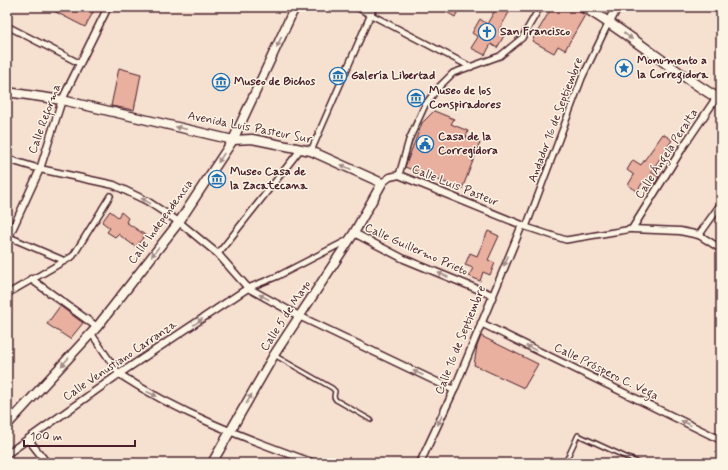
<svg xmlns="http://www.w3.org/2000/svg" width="728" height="470" font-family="Mynerve,sans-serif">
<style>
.building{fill:#e9b0a0;stroke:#4a1f2b}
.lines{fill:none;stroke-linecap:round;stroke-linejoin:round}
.service-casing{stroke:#4a1f2b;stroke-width:6}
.pedestrian-casing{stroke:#4a1f2b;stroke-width:8}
.minor-casing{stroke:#4a1f2b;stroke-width:9}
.tertiary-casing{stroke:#4a1f2b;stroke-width:11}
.secondary-casing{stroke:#4a1f2b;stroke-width:12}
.service{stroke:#fcf5e5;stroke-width:3}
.pedestrian{stroke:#fcf5e5;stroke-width:5}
.minor{stroke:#fcf5e5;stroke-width:6}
.tertiary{stroke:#fcf5e5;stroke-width:8}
.secondary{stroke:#fcf5e5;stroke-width:9}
.oneway{fill:#a38a88}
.labels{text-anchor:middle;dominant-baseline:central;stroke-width:3;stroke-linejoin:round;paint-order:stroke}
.poi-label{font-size:12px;font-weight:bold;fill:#4a1f2b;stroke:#fcf5e5;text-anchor:start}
.street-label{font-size:12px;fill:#4a1f2b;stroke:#fcf5e5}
</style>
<rect width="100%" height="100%" fill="#f6e0d0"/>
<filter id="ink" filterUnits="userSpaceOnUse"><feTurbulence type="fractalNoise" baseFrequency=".025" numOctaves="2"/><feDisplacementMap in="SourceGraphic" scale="8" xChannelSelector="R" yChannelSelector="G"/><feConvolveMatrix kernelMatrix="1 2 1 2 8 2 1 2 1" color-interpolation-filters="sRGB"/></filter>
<g filter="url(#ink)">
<g class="building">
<path d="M46 7H96L85 27Z"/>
<path d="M438 7H460L455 17Z"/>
<path d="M497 7H512L499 30 505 34 497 48 491 44 485 55 471 48 478 37 472 33 480 19 487 24Z"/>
<path d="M552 7H570L585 15 565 50 558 46 554 53 532 41Z"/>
<path d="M119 68 141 74 134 110 111 106Z"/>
<path d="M434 111 454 119 451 124 468 131 466 137 480 143 462 189 405 167 422 123Z"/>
<path d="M663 134 672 140 651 172 659 177 652 187 643 182 637 191 628 185 634 175 627 170 633 160 641 165Z"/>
<path d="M110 211 118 217 121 212 128 218 126 222 145 235 136 247 118 234 115 237 107 232 110 228 102 222Z"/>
<path d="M488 231 499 236 488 260 495 263 490 275 483 272 480 281 469 276 473 268 465 265 470 253 477 256Z"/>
<path d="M60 306 83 323 70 339 47 324Z"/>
<path d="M481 336 538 364 524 388 474 365 477 346Z"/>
</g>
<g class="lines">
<defs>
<g id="service">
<path d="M274 355 332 388 335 391 334 397 336 400 371 420"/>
<path d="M565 463 578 435 639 463"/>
</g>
<g id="pedestrian">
<path d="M356 7 471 67"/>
<path d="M7 26 79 63"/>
<path d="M311 151 374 7"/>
<path d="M399 175 409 140 425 105 438 88 453 73 500 56 522 38 540 7"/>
<path d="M102 209 110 196"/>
<path d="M523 226 566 240 632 229"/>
<path d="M526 227 582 78 609 22"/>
<path d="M9 237 65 261"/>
<path d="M218 254 300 150"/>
<path d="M248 288 278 276 348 240"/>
<path d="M7 294 73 256 101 211"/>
<path d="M91 333 119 374"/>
</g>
<g id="minor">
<path d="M721 91 683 147 632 229 680 231 699 235 721 249"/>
<path d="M7 159 40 169 114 185 147 201 179 222 218 254 248 288 299 316 454 390"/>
<path d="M382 183 390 177 399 175 522 225 454 390 420 463"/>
<path d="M354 233 404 259 492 295"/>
<path d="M699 235 721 204"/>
<path d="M7 241 40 169 62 100 108 7"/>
<path d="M31 279 97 327"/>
<path d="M481 323 721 440"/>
<path d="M119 374C180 414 247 439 314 463"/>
<path d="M28 439 47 463"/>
<path d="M7 454 119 374 248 288"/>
</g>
<g id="tertiary">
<path d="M609 22 617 7"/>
<path d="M7 92 62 100 233 140 252 139 311 151 382 183 354 233 274 355 212 463"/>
<path d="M7 425 97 327 179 222 233 140 295 7"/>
</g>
<path id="secondary" d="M584 7C632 35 673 72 721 100"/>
</defs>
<use href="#service" class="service-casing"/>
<use href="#pedestrian" class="pedestrian-casing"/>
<use href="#minor" class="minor-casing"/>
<use href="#tertiary" class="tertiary-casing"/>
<use href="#secondary" class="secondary-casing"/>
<use href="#service" class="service"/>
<use href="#pedestrian" class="pedestrian"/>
<use href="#minor" class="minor"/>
<use href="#tertiary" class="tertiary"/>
<use href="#secondary" class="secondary"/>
</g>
<defs><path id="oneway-solid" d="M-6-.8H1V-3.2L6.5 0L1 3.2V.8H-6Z"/></defs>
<g class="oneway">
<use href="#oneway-solid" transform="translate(628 36) rotate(37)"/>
<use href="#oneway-solid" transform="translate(279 42) rotate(115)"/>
<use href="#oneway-solid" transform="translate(181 128) rotate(-167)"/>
<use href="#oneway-solid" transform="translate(221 158) rotate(123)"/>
<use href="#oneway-solid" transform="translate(346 167) rotate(-156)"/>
<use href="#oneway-solid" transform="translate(146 201) rotate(-151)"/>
<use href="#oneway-solid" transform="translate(155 252) rotate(128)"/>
<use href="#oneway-solid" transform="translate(506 261) rotate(113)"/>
<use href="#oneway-solid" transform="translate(443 275) rotate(-157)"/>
<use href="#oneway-solid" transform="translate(264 297) rotate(-152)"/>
<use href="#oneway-solid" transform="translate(198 322) rotate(-34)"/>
<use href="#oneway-solid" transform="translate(531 348) rotate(-154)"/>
<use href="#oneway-solid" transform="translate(65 362) rotate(132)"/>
<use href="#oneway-solid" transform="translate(418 373) rotate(-155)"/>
<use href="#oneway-solid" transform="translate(152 394) rotate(26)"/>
<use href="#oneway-solid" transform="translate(249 399) rotate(-60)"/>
<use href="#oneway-solid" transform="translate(440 420) rotate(115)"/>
<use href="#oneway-solid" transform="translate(686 423) rotate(-154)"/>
</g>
</g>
<defs>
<symbol id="church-ring" viewBox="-11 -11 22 22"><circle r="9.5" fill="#fcf5e5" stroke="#1f6fb2" stroke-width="1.5"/><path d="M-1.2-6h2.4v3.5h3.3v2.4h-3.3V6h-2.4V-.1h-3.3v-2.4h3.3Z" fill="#1f6fb2"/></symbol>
<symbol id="sight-ring" viewBox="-11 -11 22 22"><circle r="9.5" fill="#fcf5e5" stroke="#1f6fb2" stroke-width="1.5"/><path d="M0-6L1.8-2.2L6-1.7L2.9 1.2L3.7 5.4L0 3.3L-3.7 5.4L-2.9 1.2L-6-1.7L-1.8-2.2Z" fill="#1f6fb2"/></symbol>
<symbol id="museum-ring" viewBox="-11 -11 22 22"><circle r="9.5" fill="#fcf5e5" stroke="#1f6fb2" stroke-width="1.5"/><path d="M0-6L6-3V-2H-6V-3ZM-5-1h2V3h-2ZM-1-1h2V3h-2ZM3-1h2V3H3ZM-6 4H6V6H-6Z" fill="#1f6fb2"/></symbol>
<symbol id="civic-ring" viewBox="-11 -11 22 22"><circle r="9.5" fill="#fcf5e5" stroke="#1f6fb2" stroke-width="1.5"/><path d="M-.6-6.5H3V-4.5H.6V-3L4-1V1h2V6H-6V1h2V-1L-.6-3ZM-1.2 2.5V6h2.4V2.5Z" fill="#1f6fb2"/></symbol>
</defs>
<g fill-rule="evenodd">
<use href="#church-ring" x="477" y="22" width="20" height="20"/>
<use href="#sight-ring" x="614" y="58" width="20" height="20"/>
<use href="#museum-ring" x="328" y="66" width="20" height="20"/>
<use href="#museum-ring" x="211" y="72" width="20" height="20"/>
<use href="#museum-ring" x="406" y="88" width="20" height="20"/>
<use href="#civic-ring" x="415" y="134" width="20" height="20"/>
<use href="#museum-ring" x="207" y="169" width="20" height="20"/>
</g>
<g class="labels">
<g class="poi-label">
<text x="500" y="32">San Francisco</text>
<text x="637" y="61">Monumento a<tspan x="637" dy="14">la Corregidora</tspan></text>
<text x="351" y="76">Galería Libertad</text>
<text x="234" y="82">Museo de Bichos</text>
<text x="429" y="91">Museo de los<tspan x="429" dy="14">Conspiradores</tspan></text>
<text x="438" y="137">Casa de la<tspan x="438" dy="14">Corregidora</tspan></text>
<text x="230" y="172">Museo Casa de<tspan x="230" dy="14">la Zacatecana</tspan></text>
</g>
<g class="street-label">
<text transform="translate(45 119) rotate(-70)">Calle Reforma</text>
<text transform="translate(556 120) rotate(-69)">Andador 16 de Septiembre</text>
<text transform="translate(250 128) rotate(11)">Avenida Luis Pasteur Sur</text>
<text transform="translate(667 154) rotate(-57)">Calle Ángela Peralta</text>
<text transform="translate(455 186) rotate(22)">Calle Luis Pasteur</text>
<text transform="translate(161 222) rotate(-54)">Calle Independencia</text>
<text transform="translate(416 250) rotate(24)">Calle Guillermo Prieto</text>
<text transform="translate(286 316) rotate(-57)">Calle 5 de Mayo</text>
<text transform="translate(461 340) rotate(-68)">Calle 16 de Septiembre</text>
<text transform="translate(120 361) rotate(-34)">Calle Venustiano Carranza</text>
<text transform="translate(606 372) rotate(26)">Calle Próspero C. Vega</text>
</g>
</g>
<rect width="728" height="470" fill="none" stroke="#fcf5e5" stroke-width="24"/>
<rect x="12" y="12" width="704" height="446" fill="none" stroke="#4a1f2b" stroke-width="1.5" filter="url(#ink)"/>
<path d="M24 440v6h111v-6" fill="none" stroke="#4a1f2b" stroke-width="2"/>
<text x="30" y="440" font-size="12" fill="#4a1f2b" stroke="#fcf5e5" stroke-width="3" paint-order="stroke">100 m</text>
</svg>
